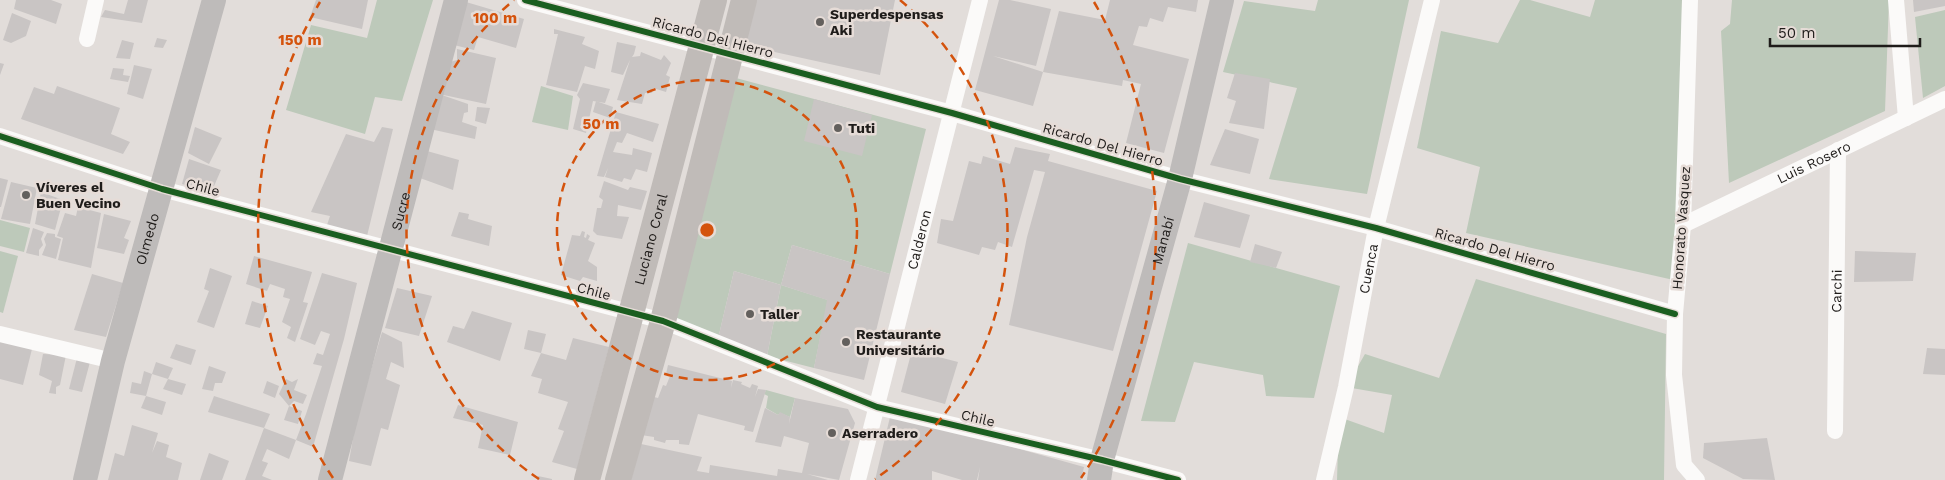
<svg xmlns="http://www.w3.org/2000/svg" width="1945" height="480" font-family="'Work Sans',sans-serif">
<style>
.green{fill:#bdc9ba}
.building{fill:#c9c5c4}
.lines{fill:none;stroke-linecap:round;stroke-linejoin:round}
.street{stroke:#fbfaf9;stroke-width:16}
.secondary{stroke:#bebbba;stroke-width:24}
.primary{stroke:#c0bbb8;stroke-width:26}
.cycleway-casing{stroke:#e6dcd7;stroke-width:9}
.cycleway{stroke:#1b5e20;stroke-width:6}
.ring{fill:none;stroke:#d4530d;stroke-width:2.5;stroke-dasharray:9 6}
.poi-dot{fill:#63605d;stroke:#e6dcd7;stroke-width:2}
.labels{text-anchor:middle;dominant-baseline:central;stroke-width:5;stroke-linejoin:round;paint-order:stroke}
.poi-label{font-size:14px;font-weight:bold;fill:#1f1c1a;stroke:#e6dcd7;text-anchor:start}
.street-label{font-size:14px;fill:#1f1c1a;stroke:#e6dcd7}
.centre{fill:#d4530d;stroke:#e6dcd7;stroke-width:2.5}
.ring-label{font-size:15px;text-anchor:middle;font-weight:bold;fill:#d4530d;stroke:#e6dcd7;stroke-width:5;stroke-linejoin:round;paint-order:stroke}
</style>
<rect width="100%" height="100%" fill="#e2ddda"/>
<g class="green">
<path d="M377 0H433L402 101 375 97 365 134 286 110 311 25 367 38Z"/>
<path d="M1318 0H1409L1367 194 1269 179 1297 88 1223 72 1244 1 1315 11Z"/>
<path d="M1520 0H1530L1590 17 1595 0H1682L1678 281 1466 233 1480 167 1417 148 1441 31 1498 43Z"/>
<path d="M1732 0H1889L1885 111 1729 183 1721 31 1730 24Z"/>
<path d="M1945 10V86L1923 98 1915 17Z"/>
<path d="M736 78 926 129 890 274 792 245 781 285 828 300 814 368 767 356 781 285 734 271 717 343 673 331Z"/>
<path d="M541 86 573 96 568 130 532 122Z"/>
<path d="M0 220 30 228 24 252 0 246Z"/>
<path d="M1188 243 1340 286 1314 398 1266 396 1263 375 1194 362 1175 422 1141 421Z"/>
<path d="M0 251 18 256 3 313 0 312Z"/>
<path d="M1476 279 1666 334 1664 480H1337L1339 417 1384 433 1392 395 1346 387 1365 354 1439 378Z"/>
<path d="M766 390 795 398 790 417 780 413 778 415 766 408 768 396 764 394Z"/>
</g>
<g class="building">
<path d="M16 0H51L62 4 56 24 14 9Z"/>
<path d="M128 0H148L142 23 101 17 105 10 124 14Z"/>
<path d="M316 0H368L362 29 310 17Z"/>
<path d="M755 0H895L880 75 743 45Z"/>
<path d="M999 0H1010L1051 9 1036 66 993 56 1043 72 1033 106 975 90Z"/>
<path d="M1110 0H1198L1196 12 1168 7 1163 22 1150 18 1147 27 1139 26 1133 45 1189 59 1164 153 1126 143 1141 84 1123 80 1122 86 1043 72 1059 11 1105 20Z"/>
<path d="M1913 0H1945V6L1914 12Z"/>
<path d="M466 2 524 19 516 48 478 37 474 50 454 45Z"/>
<path d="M12 13 31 21 26 36 11 43 3 40Z"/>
<path d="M554 29 585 37 582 44 599 51 595 69 585 66 577 92 546 85 558 34H554Z"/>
<path d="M157 38 167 40 163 48 154 47Z"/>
<path d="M122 40 134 43 130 59 116 58Z"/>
<path d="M617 42 636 46 634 54 632 57 640 56 641 52 661 60 664 55 671 63 666 75 670 77 666 92 653 88 652 93H645L642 104 617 100 630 60 623 75 611 72Z"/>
<path d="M457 49 496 58 486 104 439 94 468 104V112L464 113 462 122 477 127 475 139 430 129 439 94 450 62 457 60Z"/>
<path d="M0 63 4 64 0 75Z"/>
<path d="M134 65 152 69 143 99 127 94Z"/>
<path d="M113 68 124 69 123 75 130 76 128 82 110 79Z"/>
<path d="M1235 73 1270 79 1264 129 1229 123 1236 101 1227 98Z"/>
<path d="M583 83 610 89 605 103 593 101 586 133 573 129 580 99 577 95Z"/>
<path d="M57 86 120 108 111 134 130 142 123 154 21 119 34 87 54 94Z"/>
<path d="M814 99 872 115 862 156 804 141Z"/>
<path d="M596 101 613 107 610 118 593 112Z"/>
<path d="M477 107 490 108 486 124 475 121Z"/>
<path d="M616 112 659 124 653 142 627 133 622 143 617 142 613 152 632 155 633 148 652 153 647 172 636 169 631 180 624 178 622 182 605 177 608 168 604 177 597 176Z"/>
<path d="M195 127 222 138 209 164 188 153Z"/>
<path d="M382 127 393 129 367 236 327 225 330 216 311 212 346 134 374 142Z"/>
<path d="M1225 129 1259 139 1250 174 1210 165Z"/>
<path d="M1015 147 1050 154 1048 161 1157 191 1113 351 1009 325 1027 237 1045 172 1034 170 1012 247 998 242 995 250 982 247 979 255 937 243 941 219 953 221 969 161 981 164 983 156 1010 164Z"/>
<path d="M427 151 459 160 453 190 420 178Z"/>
<path d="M189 159 221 170 211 193 182 184Z"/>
<path d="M0 178 8 180 1 207H0Z"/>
<path d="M604 181 628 190 630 187 647 191 641 210 618 205 617 216 629 217 622 239 597 235 593 231 597 208H601L603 200 599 197Z"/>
<path d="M11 182 37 188 30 224 1 219Z"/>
<path d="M41 192 63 200 55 230 35 224Z"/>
<path d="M1204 202 1250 215 1240 248 1194 237Z"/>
<path d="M78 207 101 213 91 268 58 260 63 238 57 236 65 213 76 216Z"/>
<path d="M459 212 469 214 468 219 492 226 489 246 451 236Z"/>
<path d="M104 214 131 221 124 238 129 240 124 254 97 248Z"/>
<path d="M33 228 44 232 41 239 43 245 39 250V256L26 253Z"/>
<path d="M582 231 585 232 584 237 586 238 587 234 590 236 588 240 595 243 588 261 597 267V281L583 277 580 281 561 275 572 235 580 236Z"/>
<path d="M47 233 55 234V237L61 239 56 259 42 255 46 245 44 239Z"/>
<path d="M1255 244 1282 252 1276 268 1250 262Z"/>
<path d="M792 245 890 274 864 380 814 368 827 300 781 285Z"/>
<path d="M1855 251 1916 253 1913 281 1854 282Z"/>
<path d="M254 256 312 272 303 302 308 303 295 342 287 338 291 327 282 322 290 299 283 297 285 289 270 284 267 291 246 284Z"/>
<path d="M210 268 232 276 214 328 197 322 209 291 204 289Z"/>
<path d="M734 271 781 285 767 356 717 343Z"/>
<path d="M322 273 357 283 344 339 313 447 296 440 289 459 267 449 262 461 268 463 262 476 272 480H245L264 428 296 440 306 414 322 366 313 364 317 353 323 355 330 334 321 331 315 345 300 339Z"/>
<path d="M92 274 123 283 106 337 74 330Z"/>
<path d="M397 288 432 296 419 336 385 328Z"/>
<path d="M252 301 268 306 260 328 245 324Z"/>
<path d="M472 311 512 323 500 361 447 342 453 326 464 329Z"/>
<path d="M528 330 546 334 541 353 566 360 573 338 609 347 577 469 552 462 564 431 558 429 568 402 538 393 542 379 531 376 541 353 524 349Z"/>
<path d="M382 332 402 342 404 368 391 362 386 379 400 385 388 430 381 428 371 466 349 461 356 422Z"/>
<path d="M0 341 32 349 23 385 0 379Z"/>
<path d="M176 344 196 350 191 365 170 358Z"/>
<path d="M1927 348 1945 349V375L1923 374Z"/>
<path d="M912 350 958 362 945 404 901 392Z"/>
<path d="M43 354 66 355 60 385 56 387V394L49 393 52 381 39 375Z"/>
<path d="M77 358 90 362 82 392 69 389Z"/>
<path d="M156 362 173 368 168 379 152 374Z"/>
<path d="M668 365 732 381 731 388 733 380 742 382 741 384 750 388 752 384 758 386 755 397 758 389 766 390 753 432 744 430 745 426 698 414 689 445 679 444V440H666L665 443 654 440V437L641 435 650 396 658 398 663 385 666 386 670 376 666 374Z"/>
<path d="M209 366 226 372 222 383H215L213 391 202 389Z"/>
<path d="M144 371 152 374 146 396 130 393 132 382 141 384Z"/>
<path d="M168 379 186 384 182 395 163 389Z"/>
<path d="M286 379 292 382 298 379 294 390 307 395 303 404 294 401 289 406 302 411 298 424 284 420 289 406 279 394Z"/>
<path d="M267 381 279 386 275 398 263 393Z"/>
<path d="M146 396 166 402 162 415 141 408Z"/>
<path d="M214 396 270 414 264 428 208 412Z"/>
<path d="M795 398 848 409 855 423 839 480 807 474 828 480H631L641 444 702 457 697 471 709 473 710 465 777 476 778 469 802 473 809 443 784 436 781 447 755 442 765 408 778 415 780 412 790 417 789 424Z"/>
<path d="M458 405 518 422 510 455 478 448 483 425 453 418Z"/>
<path d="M890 417 944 428 1084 467 1081 480H978L980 467 977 480H962L932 471V480H875Z"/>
<path d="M132 425 158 433 152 453 157 441 169 445 166 457 182 463 178 480H108L115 453 124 456Z"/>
<path d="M1767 438 1775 480 1743 479 1703 458 1704 443Z"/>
<path d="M209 453 229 461 222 480H200Z"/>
<path d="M538 476 552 479V480H537Z"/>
</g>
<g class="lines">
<g class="street">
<path d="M525 0 952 113 1180 179 1376 228 1675 314"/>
<path d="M1690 0 1683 225 1675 314 1674 375 1684 465 1697 480"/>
<path d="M1896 0 1906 118"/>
<path d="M87 39 96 0"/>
<path d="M0 136 162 189 663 321 877 407 1102 460 1178 480"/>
<path id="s1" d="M1683 225 1945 99"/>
<path d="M0 334 113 361"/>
<path id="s2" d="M1835 431 1838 150"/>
<path id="s3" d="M858 480 980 0"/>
<path id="s4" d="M1324 480 1346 387 1376 228 1432 0"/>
</g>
<g class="secondary">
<path id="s5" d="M85 480 113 361 214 0"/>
<path id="s6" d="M330 480 456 0"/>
<path id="s7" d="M1099 480 1102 460 1180 179 1222 0"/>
</g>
<g class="primary">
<path id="s8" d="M587 480 714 0"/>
<path d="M618 480 663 321 744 0"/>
</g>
<defs>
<g id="cycleway">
<path d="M525 0 952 113 1180 179 1376 228 1675 314"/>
<path d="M0 136 162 189 663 321 877 407 1102 460 1178 480"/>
</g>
</defs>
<use href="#cycleway" class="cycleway-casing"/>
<use href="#cycleway" class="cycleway"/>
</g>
<g class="ring">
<circle cx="707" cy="230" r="150"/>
<path d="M539 479A300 300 0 0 1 514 0M900 0A300 300 0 0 1 875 479"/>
<path d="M333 478A449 449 0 0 1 320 2M1094 2A449 449 0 0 1 1081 478"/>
</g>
<g class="poi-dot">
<circle cx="820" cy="22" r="5"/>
<circle cx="838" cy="128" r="5"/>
<circle cx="26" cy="195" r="5"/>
<circle cx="750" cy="314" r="5"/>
<circle cx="846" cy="342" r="5"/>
<circle cx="832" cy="433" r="5"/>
</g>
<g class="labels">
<g class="poi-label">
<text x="830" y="14">Superdespensas<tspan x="830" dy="16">Aki</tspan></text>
<text x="848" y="128">Tuti</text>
<text x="36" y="187">Víveres el<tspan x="36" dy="16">Buen Vecino</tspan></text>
<text x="760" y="314">Taller</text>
<text x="856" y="334">Restaurante<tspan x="856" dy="16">Universitário</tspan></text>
<text x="842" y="433">Aserradero</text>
</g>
<g class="street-label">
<text transform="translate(713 37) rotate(15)">Ricardo Del Hierro</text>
<text transform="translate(1103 144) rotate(16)">Ricardo Del Hierro</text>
<text stroke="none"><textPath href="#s1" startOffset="145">Luis Rosero</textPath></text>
<text transform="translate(203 187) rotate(15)">Chile</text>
<text stroke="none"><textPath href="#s6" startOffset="278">Sucre</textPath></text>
<text transform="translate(1681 228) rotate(-86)">Honorato Vasquez</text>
<text stroke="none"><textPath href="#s5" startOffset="249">Olmedo</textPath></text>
<text stroke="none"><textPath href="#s8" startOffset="249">Luciano Coral</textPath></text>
<text stroke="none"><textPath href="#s3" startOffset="248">Calderon</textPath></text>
<text stroke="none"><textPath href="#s7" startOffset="248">Manabí</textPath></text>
<text transform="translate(1495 249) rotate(16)">Ricardo Del Hierro</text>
<text stroke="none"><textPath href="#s4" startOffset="216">Cuenca</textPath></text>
<text stroke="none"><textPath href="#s2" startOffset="140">Carchi</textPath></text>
<text transform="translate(594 291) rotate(15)">Chile</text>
<text transform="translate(978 418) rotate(13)">Chile</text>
</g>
</g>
<circle cx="707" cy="230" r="8" class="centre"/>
<g class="ring-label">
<text x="495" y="23">100 m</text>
<text x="300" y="45">150 m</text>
<text x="601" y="129">50 m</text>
</g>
<path d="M1770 38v8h150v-8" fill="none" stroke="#1f1c1a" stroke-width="2.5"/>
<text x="1778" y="38" font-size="15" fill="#1f1c1a" stroke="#e6dcd7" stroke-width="4" paint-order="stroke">50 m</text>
</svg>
